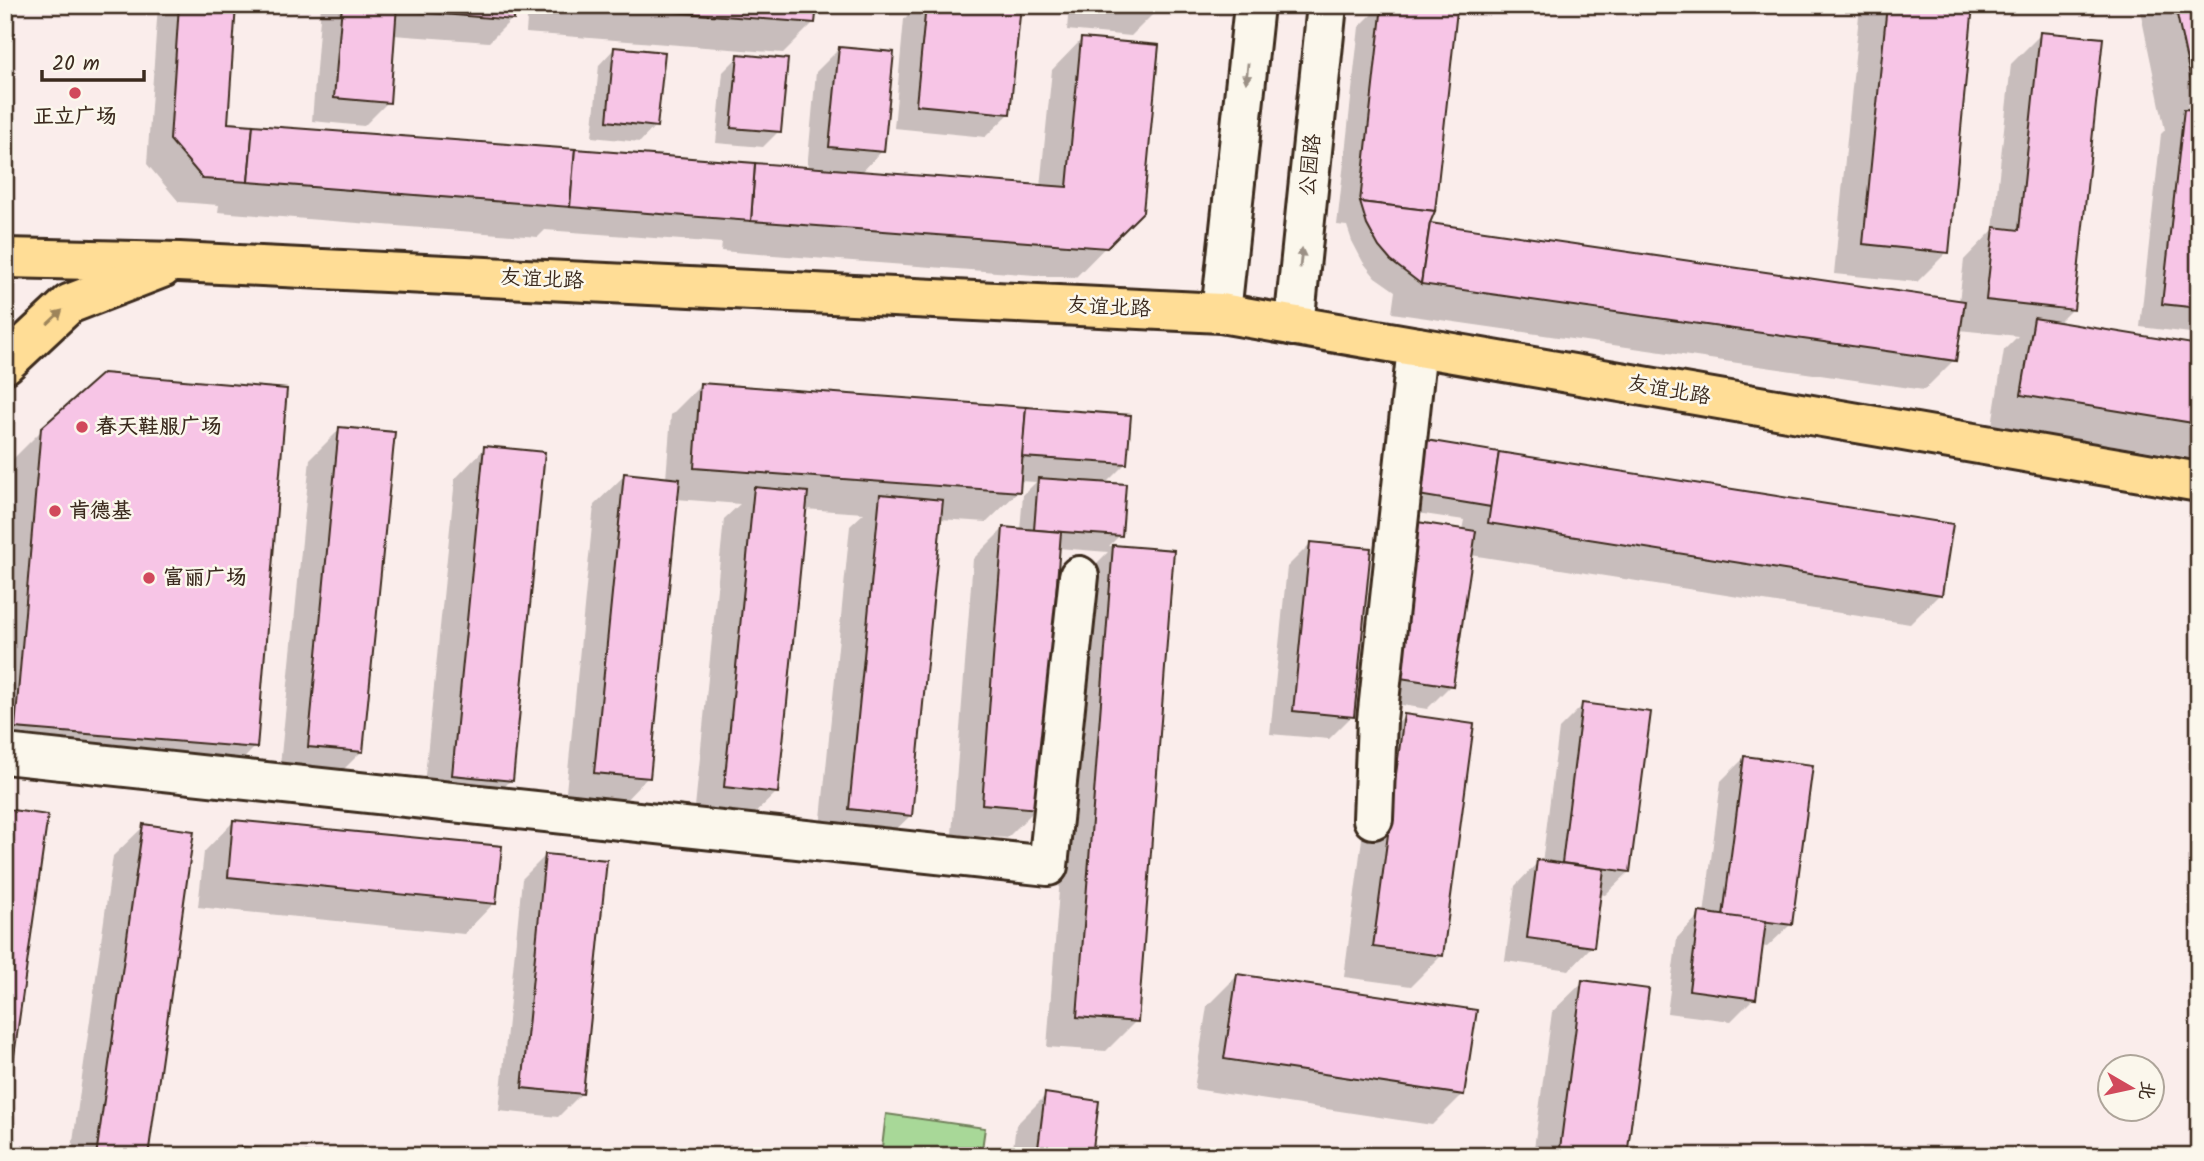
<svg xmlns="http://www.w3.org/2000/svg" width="2204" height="1161" font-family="Kalam,'LXGW WenKai TC',sans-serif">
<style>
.green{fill:#a8d898;stroke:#72815b;stroke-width:2}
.shadow{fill:#0003}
.building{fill:#f7c5e6;stroke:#3b2a1e;stroke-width:2}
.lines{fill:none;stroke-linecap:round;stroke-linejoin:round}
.minor-casing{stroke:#3b2a1e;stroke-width:44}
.major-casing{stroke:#3b2a1e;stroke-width:44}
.minor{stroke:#fbf7ec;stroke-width:38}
.major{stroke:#ffdd96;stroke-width:38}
.oneway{fill:#9b9085}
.oneway2{fill:#9d845a}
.poi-dot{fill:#d1495b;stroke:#fbf7ec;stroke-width:2.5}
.labels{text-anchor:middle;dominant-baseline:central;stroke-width:5;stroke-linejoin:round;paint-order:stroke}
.poi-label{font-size:21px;font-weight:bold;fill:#3b2a1e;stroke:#fbf7ec;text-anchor:start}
.street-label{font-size:21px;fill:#3b2a1e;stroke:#fbf7ec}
</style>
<rect width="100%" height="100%" fill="#faedeb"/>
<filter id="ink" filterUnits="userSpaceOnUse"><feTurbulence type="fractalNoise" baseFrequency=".0143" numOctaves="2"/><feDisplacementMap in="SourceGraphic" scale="14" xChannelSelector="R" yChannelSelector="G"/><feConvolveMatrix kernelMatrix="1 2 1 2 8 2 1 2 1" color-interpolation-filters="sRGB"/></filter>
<g filter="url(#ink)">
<path class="green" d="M886 1114 985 1128 981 1156H881Z"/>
<g class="shadow">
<path d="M158 5H234L226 124 807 169 816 72 839 49 882 151 861 173 1040 187 1052 70 1082 39 1141 211 1075 278 721 251 722 243 545 230 538 237 218 212 219 205 179 202 147 164Z"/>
<path d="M321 5H514L512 19 489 42 393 35 388 102 364 126 312 121Z"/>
<path d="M528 5H815L813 23 783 53 526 33Z"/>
<path d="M918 5H1019L1009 114 985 137 894 128 904 19Z"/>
<path d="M1069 5H1162L1131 36 1067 30Z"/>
<path d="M1381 5H1402L1427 225 1959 302 1964 260 1993 230 2011 64 2041 34 2072 309 2058 323 2199 347V459L1992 425 2004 350 2018 336 1959 330 1954 360 1924 390 1392 313 1395 291 1375 277 1363 262 1352 241 1347 226 1337 225 1359 27Z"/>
<path d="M1860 5H1971L1947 252 1917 282 1834 274Z"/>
<path d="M2139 5H2199V101L2187 104 2188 107 2199 105V334L2140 327 2161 134 2165 130Z"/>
<path d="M614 49 655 126 640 142 592 137 599 65Z"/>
<path d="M739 56 779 131 763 147 716 143 723 72Z"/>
<path d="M701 385 1126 463 1105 484 1120 535 1109 546 1172 551 1136 1021 1106 1051 1047 1047 1083 577 1108 552 1058 548 1037 808 1007 838 952 834 973 559 1003 529 1020 530 1023 495 1036 482 1019 481 1018 492 987 522 940 519 911 815 880 845 819 839 850 526 864 513 804 509 777 792 746 822 694 817 724 519 740 504 676 499 648 777 618 808 565 802 594 505 625 475 666 479 671 415Z"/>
<path d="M340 429 362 751 331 782 279 776 310 459Z"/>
<path d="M42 430 255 747 225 778 5 759V525L11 461Z"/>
<path d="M485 448 511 780 481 811 422 805 455 479Z"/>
<path d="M1405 457 1940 594 1910 624 1471 555 1451 685 1427 709 1365 699 1462 530 1464 520 1397 510Z"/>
<path d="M1310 544 1352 716 1329 739 1270 734 1287 567Z"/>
<path d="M1583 705 1629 872 1605 895 1599 894 1592 946 1569 970 1505 961 1515 886 1538 862 1542 863 1559 729Z"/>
<path d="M1405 716 1442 955 1411 986 1344 977 1374 747Z"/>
<path d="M1745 757 1791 924 1767 947 1761 946 1754 998 1731 1021 1667 1013 1677 938 1700 914 1704 915 1721 781Z"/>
<path d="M234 821 494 903 464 934 198 907 204 852Z"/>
<path d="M144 826 147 1156H71L113 856Z"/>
<path d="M545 856 582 1093 558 1117 499 1111 522 879Z"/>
<path d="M1237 976 1463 1094 1432 1125 1194 1089 1207 1006Z"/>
<path d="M1583 982 1625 1156H1533L1552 1012Z"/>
<path d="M1046 1095 1090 1156H1012L1016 1125Z"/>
</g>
<g class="building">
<path d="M179 5H236L228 123 253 125 248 182 203 179 170 140Z"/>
<path d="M342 5H397L390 103 334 98Z"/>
<path d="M407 5H515L514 20 407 11Z"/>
<path d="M581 5H817L815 23Z"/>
<path d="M926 5H1021L1010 114 916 105Z"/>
<path d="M1382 5H1417L1457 10 1435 211 1360 202Z"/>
<path d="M1887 5H1973L1949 253 1863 244Z"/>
<path d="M2175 5H2199V103L2196 104Z"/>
<path d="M2040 32 2103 38 2074 310 1986 300 1994 227 2019 230Z"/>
<path d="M1081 38 1159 45 1143 212 1107 248 751 221 755 163 1067 187Z"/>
<path d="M614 47 665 52 657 127 607 121Z"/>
<path d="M839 47 894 52 884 152 829 147Z"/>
<path d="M738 54 788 59 781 132 731 128Z"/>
<path d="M2184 109 2199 110V308L2162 304Z"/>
<path d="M253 125 575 149 570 207 248 182Z"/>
<path d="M575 149 755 163 751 221 570 207Z"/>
<path d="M1360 202 1435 211 1430 223 1421 284 1391 261 1379 247 1367 225Z"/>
<path d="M1430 223 1965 301 1956 361 1421 284Z"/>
<path d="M2034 318 2199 345V424L2021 395Z"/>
<path d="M103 373 287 389 257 748 15 728 41 428Z"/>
<path d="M700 383 1026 407 1020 492 694 468Z"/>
<path d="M1026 407 1131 415 1127 464 1022 457Z"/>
<path d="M339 427 395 432 363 752 308 747Z"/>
<path d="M1420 439 1499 452 1491 507 1412 494Z"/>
<path d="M484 446 545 452 513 781 452 775Z"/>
<path d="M1499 452 1953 524 1942 595 1488 523Z"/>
<path d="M624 473 680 479 650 778 594 773Z"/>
<path d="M1038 478 1126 484 1122 536 1034 530Z"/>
<path d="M754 487 808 492 778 793 724 787Z"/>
<path d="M880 494 943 500 912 816 849 809Z"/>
<path d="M1411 521 1476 531 1453 686 1387 676Z"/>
<path d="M1003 527 1061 532 1039 809 982 804Z"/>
<path d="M1310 542 1371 548 1354 717 1293 711Z"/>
<path d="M1113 545 1174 550 1138 1022 1077 1017Z"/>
<path d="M1582 703 1651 712 1630 872 1562 863Z"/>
<path d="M1404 714 1474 724 1443 956 1373 947Z"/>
<path d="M1744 756 1813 765 1792 925 1723 916Z"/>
<path d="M5 809 48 815 5 1120Z"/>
<path d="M233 820 502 846 496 904 228 877Z"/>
<path d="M143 824 194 831 148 1156H96Z"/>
<path d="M545 854 607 860 583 1094 522 1088Z"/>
<path d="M1537 860 1604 869 1594 947 1527 938Z"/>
<path d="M1699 912 1766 921 1756 999 1689 990Z"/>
<path d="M1237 974 1477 1010 1464 1095 1224 1059Z"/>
<path d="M1582 980 1649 989 1627 1156H1559Z"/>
<path d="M1045 1093 1099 1101 1092 1156H1037Z"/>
<path d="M242 1147 319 1155V1156H241Z"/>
</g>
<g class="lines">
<defs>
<g id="minor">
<path d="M1221 313 1254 5"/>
<path d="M1294 326 1327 5"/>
<path d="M5 754 1048 866 1079 576"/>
<path d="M1373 819 1377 720 1417 347"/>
</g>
<g id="major">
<path d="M5 258 179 262 1221 313 2199 482"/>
<path d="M5 364 69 304 162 268"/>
</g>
</defs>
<use href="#minor" class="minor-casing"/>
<use href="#major" class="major-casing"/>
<use href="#minor" class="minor"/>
<use href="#major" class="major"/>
</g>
<defs><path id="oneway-solid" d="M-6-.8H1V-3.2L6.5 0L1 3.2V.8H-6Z" transform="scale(1.75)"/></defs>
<g class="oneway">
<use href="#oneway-solid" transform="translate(1247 73) rotate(96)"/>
<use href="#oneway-solid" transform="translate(1301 258) rotate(-84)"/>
</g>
<use class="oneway2" href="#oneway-solid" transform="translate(55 317) rotate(-43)"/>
</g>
<g class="poi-dot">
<circle cx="75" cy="93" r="7"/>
<circle cx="82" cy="427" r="7"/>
<circle cx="55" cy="511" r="7"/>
<circle cx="149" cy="578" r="7"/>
</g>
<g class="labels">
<g class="poi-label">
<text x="75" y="117" text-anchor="middle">正立广场</text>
<text x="96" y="427">春天鞋服广场</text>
<text x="69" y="511">肯德基</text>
<text x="163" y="578">富丽广场</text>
</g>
<g class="street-label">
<text transform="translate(1311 165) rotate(-84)">公园路</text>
<text transform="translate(542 280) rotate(3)">友谊北路</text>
<text transform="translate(1109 308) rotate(3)">友谊北路</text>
<text transform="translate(1669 391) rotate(10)">友谊北路</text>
</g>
</g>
<rect width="2204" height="1161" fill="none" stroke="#fbf7ec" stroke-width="28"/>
<rect x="14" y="14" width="2176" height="1133" fill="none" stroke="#3b2a1e" stroke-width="2.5" filter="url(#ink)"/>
<g transform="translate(2131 1088) rotate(99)"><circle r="33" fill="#fbf7ec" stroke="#aea59a" stroke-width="2"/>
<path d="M0-5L12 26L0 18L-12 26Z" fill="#d1495b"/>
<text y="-10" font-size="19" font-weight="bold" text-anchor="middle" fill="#3b2a1e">北</text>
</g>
<path d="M42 70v10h102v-10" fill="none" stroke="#3b2a1e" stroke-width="3.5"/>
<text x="52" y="70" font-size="21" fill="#3b2a1e" stroke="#fbf7ec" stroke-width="5" paint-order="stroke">20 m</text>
</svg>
